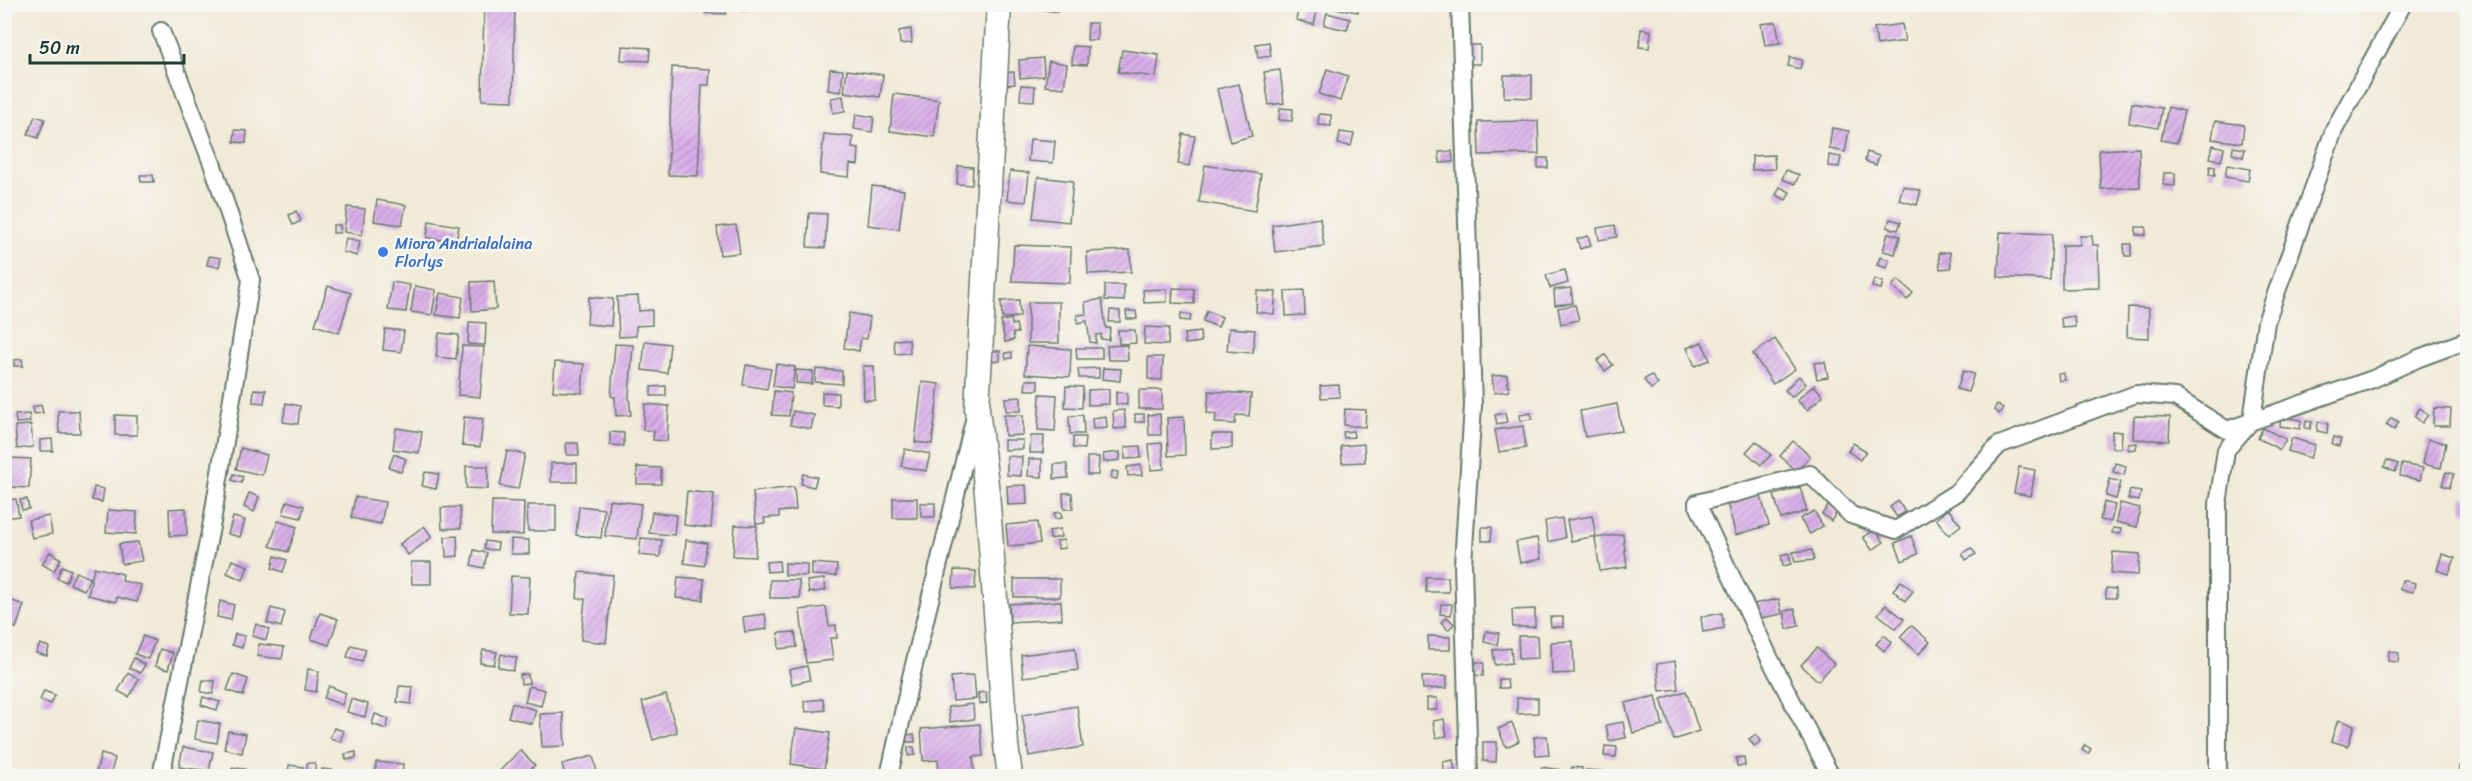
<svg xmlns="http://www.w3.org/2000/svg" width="2472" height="781" font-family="Sriracha,sans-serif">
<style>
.building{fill:url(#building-hatch)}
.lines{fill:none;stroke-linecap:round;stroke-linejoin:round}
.minor-casing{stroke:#687a6d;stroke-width:20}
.secondary-casing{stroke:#687a6d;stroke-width:27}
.minor{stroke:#fff;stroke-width:16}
.secondary{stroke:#fff;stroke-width:24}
.shop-dot{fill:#3f7fe0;stroke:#f6f6f2;stroke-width:2}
.labels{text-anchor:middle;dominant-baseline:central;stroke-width:5;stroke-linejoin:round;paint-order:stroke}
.shop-label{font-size:16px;fill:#366cbe;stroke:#f6f6f2;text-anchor:start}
</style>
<defs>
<pattern id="building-hatch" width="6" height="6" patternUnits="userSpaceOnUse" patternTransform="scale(1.5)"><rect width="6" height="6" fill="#daaeeb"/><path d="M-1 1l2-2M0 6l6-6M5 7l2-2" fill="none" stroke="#b08fbf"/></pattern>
</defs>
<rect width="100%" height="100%" fill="#f6f6f2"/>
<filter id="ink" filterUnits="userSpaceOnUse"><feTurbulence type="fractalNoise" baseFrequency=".0167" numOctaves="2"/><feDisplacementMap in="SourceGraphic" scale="12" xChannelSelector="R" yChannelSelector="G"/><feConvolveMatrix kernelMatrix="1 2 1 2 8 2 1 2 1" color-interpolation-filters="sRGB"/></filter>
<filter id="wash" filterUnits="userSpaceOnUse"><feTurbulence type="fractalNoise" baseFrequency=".008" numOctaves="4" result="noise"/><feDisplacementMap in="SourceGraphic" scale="24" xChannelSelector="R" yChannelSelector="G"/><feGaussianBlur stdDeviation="1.35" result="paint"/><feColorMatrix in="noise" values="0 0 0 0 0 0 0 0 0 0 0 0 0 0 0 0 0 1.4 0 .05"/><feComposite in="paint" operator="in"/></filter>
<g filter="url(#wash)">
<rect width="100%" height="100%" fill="#f1ead6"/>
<g id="blocks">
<g class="building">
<path d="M484 4H515L513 101 482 100Z"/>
<path d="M706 4H726V14L705 13Z"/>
<path d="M743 4H754V10L743 11Z"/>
<path d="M1028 4H1059L1057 12 1028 7Z"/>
<path d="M1324 4H1359L1358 12 1324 7Z"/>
<path d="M1774 4H1784L1783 9 1773 8Z"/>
<path d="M1299 6 1317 11 1314 25 1296 20Z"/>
<path d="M1327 13 1350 19 1347 30 1324 25Z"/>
<path d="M1776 22 1780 43 1765 45 1761 24Z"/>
<path d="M1088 23H1097V40H1087Z"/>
<path d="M1902 24 1905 41 1877 45 1874 28Z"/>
<path d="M911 29 912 43 900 44 899 31Z"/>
<path d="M1641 29 1651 31 1649 48 1639 47Z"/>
<path d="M1269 42 1271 56 1258 58 1256 44Z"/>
<rect x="1466" y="45" width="14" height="19"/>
<path d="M622 46 650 48 649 61 621 60Z"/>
<path d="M1073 46 1088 47 1087 65 1072 64Z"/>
<path d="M1122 50 1159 55 1156 77 1118 72Z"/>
<path d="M1790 57 1802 60 1800 69 1788 66Z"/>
<path d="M1043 58 1044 76 1020 78 1019 60Z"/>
<path d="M1049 61 1067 64 1064 88 1045 86Z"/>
<path d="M672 67 710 69 709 85H702L698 176 668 175Z"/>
<path d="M830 69 843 70 841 92 828 90Z"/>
<path d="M1327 69 1348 76 1340 101 1319 94Z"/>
<path d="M847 70 883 75 880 97 844 92Z"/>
<path d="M1280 70 1284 103 1269 105 1264 72Z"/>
<path d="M1014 72 1015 84 1004 85 1002 73Z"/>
<path d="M1504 75H1532V98L1504 97Z"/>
<path d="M1239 84 1252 136 1230 142 1217 89Z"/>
<path d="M1021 85 1035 86 1034 101 1020 100Z"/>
<path d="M894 94 939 100 934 137 890 131Z"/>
<path d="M843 96 845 111 833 113 831 98Z"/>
<path d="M2132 103 2162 108 2158 128 2129 123Z"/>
<path d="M2168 107 2184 111 2177 143 2161 140Z"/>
<path d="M1280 108 1293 109 1292 121 1279 120Z"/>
<path d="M856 114 874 117 872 132 854 129Z"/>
<path d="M1319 114 1331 115V126L1318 125Z"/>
<path d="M35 116 45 119 38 138 28 134Z"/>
<path d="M1538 121 1539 154 1479 155 1478 122Z"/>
<path d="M2215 121 2244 125 2242 143 2212 139Z"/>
<path d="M1832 128 1849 131 1845 152 1829 149Z"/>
<path d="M235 130 247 131 246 143 234 142Z"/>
<path d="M1340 132 1354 134 1351 146 1338 144Z"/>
<path d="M824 134 853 137 852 148 859 149 858 165 850 164 849 177 820 174Z"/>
<path d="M1183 134 1195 136 1189 166 1178 164Z"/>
<path d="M1030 139 1055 141 1053 163 1028 161Z"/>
<path d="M2213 145 2224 148 2221 161 2210 158Z"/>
<path d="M2233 147 2245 149 2243 157 2232 154Z"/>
<path d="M2139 148 2140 187 2101 189 2099 150Z"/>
<path d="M1452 151 1453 162 1440 163 1439 152Z"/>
<path d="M1867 152 1879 156 1876 165 1865 161Z"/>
<path d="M1774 155 1775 169 1752 170V156Z"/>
<path d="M1829 155 1841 157 1839 167 1828 166Z"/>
<rect x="1538" y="158" width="10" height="10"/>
<path d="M1205 165 1261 174 1255 211 1199 202Z"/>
<path d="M2227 165 2250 169 2248 181 2225 177Z"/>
<path d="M958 166 973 167 972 185 957 184Z"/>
<path d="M2210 166 2215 167V175H2209Z"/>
<path d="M1786 170 1799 175 1795 184 1782 179Z"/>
<path d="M1010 171 1029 173 1026 202 1007 200Z"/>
<path d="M2164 173H2175V186L2163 185Z"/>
<path d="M140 175H153L154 182H141Z"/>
<path d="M1038 177 1073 181 1069 222 1033 218Z"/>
<path d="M872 186 904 190 899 229 868 225Z"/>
<path d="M1903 186 1921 191 1917 205 1899 200Z"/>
<path d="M1780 187 1790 192 1786 200 1776 195Z"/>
<path d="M377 200 406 205 402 225 374 221Z"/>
<path d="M347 207 365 209 362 235 344 232Z"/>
<path d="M296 211 301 221 293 225 289 215Z"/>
<path d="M809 213 827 214 825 248 807 247Z"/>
<path d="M1320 218 1324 246 1275 252 1272 225Z"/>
<path d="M1890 219 1901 222 1898 230 1887 227Z"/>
<path d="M429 221 459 226 456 242 427 238Z"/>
<rect x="333" y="225" width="7" height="8"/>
<path d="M736 225 740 253 720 255 717 227Z"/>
<path d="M1615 225 1617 237 1599 240 1597 228Z"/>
<rect x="2136" y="227" width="10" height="8"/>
<path d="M2000 232 2052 234 2050 280 1998 277Z"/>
<path d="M1888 233 1900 236 1895 254 1883 251Z"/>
<path d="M1588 236 1591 245 1580 249 1577 239Z"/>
<path d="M2080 236H2092L2093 245H2098L2099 288 2062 289V245H2080Z"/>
<path d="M346 238 360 241 357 256 343 252Z"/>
<path d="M2124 244H2131V256H2125Z"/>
<path d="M1014 245 1071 247 1070 283 1012 281Z"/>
<path d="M1130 250 1131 272 1088 274 1087 252Z"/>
<path d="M1950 252 1951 268 1940 269 1939 253Z"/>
<path d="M209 256 221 258 219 267 207 265Z"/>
<path d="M1880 257 1889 260 1887 268 1877 265Z"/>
<path d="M1565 270 1568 283 1550 288 1546 275Z"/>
<path d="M1874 279 1883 282 1881 289 1872 287Z"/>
<path d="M1898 280 1913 293 1907 300 1892 286Z"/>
<path d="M494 281 496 309 472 311 471 282Z"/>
<path d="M392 282 410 285 406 312 388 310Z"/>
<path d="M1105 285H1124V301L1105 300Z"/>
<path d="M328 286 351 293 339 333 315 325Z"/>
<path d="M415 286 436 290 432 315 411 312Z"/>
<path d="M1173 288 1194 289V304L1172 303Z"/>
<path d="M1571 288 1573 303 1555 305 1554 290Z"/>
<path d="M1167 289V302L1144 303 1143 290Z"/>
<path d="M1304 290 1305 315 1286 316 1285 291Z"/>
<path d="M1257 291 1276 292 1274 314 1256 312Z"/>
<path d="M440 293 463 297 460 318 436 315Z"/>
<path d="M638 296 639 311 652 310V325L636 326V336L619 337 617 297Z"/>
<path d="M589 297 613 299 611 326 587 324Z"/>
<path d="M1102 299 1106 328H1110L1109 340 1101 339V334L1096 335V343L1090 342 1087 321 1078 323 1077 315 1086 314 1085 302Z"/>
<path d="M1019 300 1020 317 1002 318 1001 301Z"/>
<rect x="1028" y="302" width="31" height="41"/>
<path d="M1575 305 1579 320 1561 324 1558 308Z"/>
<path d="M2128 307 2149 308V338L2127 337Z"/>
<path d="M1110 310 1120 311V322H1109Z"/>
<path d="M1126 311H1136L1137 319H1127Z"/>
<path d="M1207 311 1222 317 1218 327 1203 321Z"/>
<path d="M849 313 870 317 867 339 861 338 859 351 844 348Z"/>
<path d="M1181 313 1191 315 1190 321 1180 320Z"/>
<path d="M2074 316 2075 327 2062 328 2061 318Z"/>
<path d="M1011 319 1012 325 1016 324 1018 333H1013L1014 340 1005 342 1001 321Z"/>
<path d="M469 322 486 323 485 345 468 344Z"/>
<path d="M1145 327 1169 328 1168 345 1144 344Z"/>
<path d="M1229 328 1255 330 1253 353 1227 351Z"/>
<path d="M385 329 404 331 401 352 383 350Z"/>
<path d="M1118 330H1135L1136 343 1119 344Z"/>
<path d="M1200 332 1201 342 1185 344 1184 334Z"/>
<path d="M439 333 459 335 456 359 436 357Z"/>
<path d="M909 339 910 353 895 354 894 340Z"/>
<path d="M1775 339 1795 369 1773 384 1753 354Z"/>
<path d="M645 341 670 344 667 373 642 370Z"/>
<path d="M1702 342 1710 360 1695 366 1687 348Z"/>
<path d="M615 344 633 345 629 396 631 415 616 416 615 397 611 396Z"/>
<path d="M1127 345 1128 360H1108L1107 346Z"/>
<path d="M462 346 484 347 480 397 458 395Z"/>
<path d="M1027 346 1071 349 1070 377 1025 374Z"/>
<path d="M1076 348H1102V359H1077Z"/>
<rect x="991" y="351" width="9" height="10"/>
<path d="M1012 352V358L1006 359 1005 353Z"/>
<path d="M1605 355 1613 365 1605 371 1597 361Z"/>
<path d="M1148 357H1163L1162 380 1148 379Z"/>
<path d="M22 359 23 366H14V360Z"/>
<path d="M555 362 584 364 582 393 553 391Z"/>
<path d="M1825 362 1828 377 1817 379 1814 363Z"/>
<path d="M776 364 795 367 792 389 773 386Z"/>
<path d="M746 365 771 369 767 389 743 385Z"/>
<path d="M863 366H874L875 400H864Z"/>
<path d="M1099 368V378H1079L1078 369Z"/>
<path d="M1103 368 1121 369 1120 381 1102 379Z"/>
<path d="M816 369 842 371V384L815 382Z"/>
<path d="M796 370 813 371 812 384 796 383Z"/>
<path d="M1963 371 1974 374 1968 392 1957 389Z"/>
<path d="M2064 373 2065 380 2059 381 2058 374Z"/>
<path d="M1507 375 1509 391 1494 393 1492 376Z"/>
<path d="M1651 375 1658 384 1651 389 1644 380Z"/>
<path d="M1799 376 1806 384 1792 397 1785 390Z"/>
<path d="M1026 380H1038V390H1025Z"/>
<path d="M922 382 939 384 932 444 915 442Z"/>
<path d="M1339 385 1340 397 1321 398 1320 386Z"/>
<path d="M1814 385 1823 396 1807 410 1797 400Z"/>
<path d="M666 386V396H651V387Z"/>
<path d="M1066 386 1083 387 1082 408 1065 407Z"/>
<path d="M254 389 266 390 264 403 253 402Z"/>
<path d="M1109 389V404L1088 405V390Z"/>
<rect x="1139" y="390" width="23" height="19"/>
<path d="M774 391 791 393 789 416 772 415Z"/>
<path d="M1209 391 1251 394 1249 416 1236 415 1235 424 1215 423 1216 414 1207 413Z"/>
<path d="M822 392 838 393V406L822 405Z"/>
<path d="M1116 392 1127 393V405L1116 404Z"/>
<path d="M1040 394 1057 395 1055 431 1038 430Z"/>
<path d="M1021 397V411H1006L1005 398Z"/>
<path d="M286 403 300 406 298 424 283 422Z"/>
<path d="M645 404 669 406 667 441 653 440 654 431 643 430Z"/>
<path d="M1617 404 1622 431 1585 437 1580 411Z"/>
<path d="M1997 404 2003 408 1999 414 1994 410Z"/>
<path d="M41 405 43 413 34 414 33 407Z"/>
<path d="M2420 408 2428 415 2422 423 2414 416Z"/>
<path d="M2434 408 2451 409 2450 426H2433Z"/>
<path d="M1345 409 1366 410 1365 427 1344 425Z"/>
<path d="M1124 410 1126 428 1114 429 1113 411Z"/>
<path d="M58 411H79L80 433H59Z"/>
<path d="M793 411 814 415 811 429 790 425Z"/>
<path d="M1505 413 1507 422 1497 424 1495 415Z"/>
<path d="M1531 413 1532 419 1520 421 1519 415Z"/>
<path d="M29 414 30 422 16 423 15 415Z"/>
<rect x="1135" y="414" width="9" height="8"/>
<path d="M1160 414 1161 435H1149L1148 415Z"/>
<path d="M115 415 137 416V435H115Z"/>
<path d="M1004 415H1023V435L1005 436Z"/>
<path d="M1083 415 1084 434H1070L1069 416Z"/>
<path d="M1106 416 1107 428 1093 429 1092 418Z"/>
<path d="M2134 416 2170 417 2169 441 2133 439Z"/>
<path d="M464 417 483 419 480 447 462 445Z"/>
<path d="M1184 417 1185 455 1168 456 1167 418Z"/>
<path d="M2281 417 2301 420 2300 429 2280 426Z"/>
<path d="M2391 418 2399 422 2394 430 2386 425Z"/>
<path d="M2306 421 2312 422 2310 429 2305 428Z"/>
<path d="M2318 422 2328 423 2327 433 2317 431Z"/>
<path d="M31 425 33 447 17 449 15 426Z"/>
<path d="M1523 426 1526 448 1499 452 1495 430Z"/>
<path d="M396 428 422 432 419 453 393 449Z"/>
<path d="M2263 428 2286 439 2280 450 2258 438Z"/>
<path d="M1353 431 1354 437 1344 438 1343 432Z"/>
<path d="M2112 431 2122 432 2121 448H2112Z"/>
<path d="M610 432 624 433V446L610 445Z"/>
<path d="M1212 434H1232V448L1212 449Z"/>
<path d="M1031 436H1044L1043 453H1030Z"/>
<path d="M1073 437H1085L1084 449 1073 448Z"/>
<path d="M2334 437 2341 439 2339 446 2332 444Z"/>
<path d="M2292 438 2315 445 2310 458 2288 451Z"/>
<path d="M52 439 53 451H40V440Z"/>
<path d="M2428 439 2446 443 2441 468 2423 464Z"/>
<path d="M1004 440H1023V449L1004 450Z"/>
<path d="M1756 441 1771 455 1761 465 1746 452Z"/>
<path d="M1793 441 1810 456 1797 471 1780 456Z"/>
<path d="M566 443H578L579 455H567Z"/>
<path d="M1162 443 1164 469 1151 470 1149 444Z"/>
<path d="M1853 443 1866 451 1860 460 1848 451Z"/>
<path d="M2137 443 2136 449 2128 450V444Z"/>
<path d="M1364 444 1365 462 1342 463 1341 446Z"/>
<path d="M1140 446 1141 458 1125 459V447Z"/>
<path d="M241 448 267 455 262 475 236 469Z"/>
<path d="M905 449 930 454 926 471 901 466Z"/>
<path d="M507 451 525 454 518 489 500 486Z"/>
<path d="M1120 452V460L1104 462 1103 454Z"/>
<path d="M394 454 406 459 401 472 389 467Z"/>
<path d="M1007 456 1022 457 1021 476 1007 475Z"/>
<path d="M1087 457H1099L1098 475H1087Z"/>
<path d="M10 458 31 459 29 488 8 487Z"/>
<path d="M1029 459H1042V477L1028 476Z"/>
<path d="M2387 460 2398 464 2395 472 2384 467Z"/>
<rect x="551" y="463" width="26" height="19"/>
<path d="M2115 463 2126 466 2124 475 2113 472Z"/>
<path d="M1054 464H1067L1068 478 1054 479Z"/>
<path d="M2402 464 2423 468 2420 480 2400 476Z"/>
<path d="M1141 465 1142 475 1128 476 1127 467Z"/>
<path d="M466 466H488V489L466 488Z"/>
<path d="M637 467 661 468V484H637Z"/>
<path d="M2019 467 2035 470 2031 496 2014 493Z"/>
<path d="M1112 471 1118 472 1117 479 1111 478Z"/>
<path d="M425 472 439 474 436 489 422 486Z"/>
<path d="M2446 472 2454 474 2449 488 2442 485Z"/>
<path d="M234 474 243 477 241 483 232 480Z"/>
<path d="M803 474 817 477 814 487 801 484Z"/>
<path d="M2110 479 2121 482 2116 499 2106 496Z"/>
<path d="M1026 485 1027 504 1008 505 1007 486Z"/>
<path d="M94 487 104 489 102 502 92 500Z"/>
<path d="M794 487 796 510 779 512V517L764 518 765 523 756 524 753 492Z"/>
<path d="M1800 487 1807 511 1781 519 1774 495Z"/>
<path d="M2130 490 2141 492 2139 501 2128 499Z"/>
<path d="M687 491 714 494 711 528 684 525Z"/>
<path d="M249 493 259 497 254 512 244 507Z"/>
<path d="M1063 493H1072L1073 509H1064Z"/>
<path d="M1760 493 1769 525 1736 535 1727 503Z"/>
<path d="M355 497 385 502 381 524 351 518Z"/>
<path d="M2462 497H2468V511H2463Z"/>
<rect x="893" y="498" width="24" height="20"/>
<path d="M16 499 19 516 4 518V500Z"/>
<path d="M27 499 29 509 22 510 20 500Z"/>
<path d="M609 500 641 504 637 539 605 536Z"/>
<path d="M287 501 304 506 301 518 283 514Z"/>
<path d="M492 501 524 502 523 535 491 534Z"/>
<path d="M1898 501 1905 512 1897 517 1890 507Z"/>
<path d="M2104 502 2115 505 2111 522 2100 520Z"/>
<path d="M920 503H935V517H921Z"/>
<path d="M2120 503 2140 508 2137 527 2116 522Z"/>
<path d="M527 505H556V531H528Z"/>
<path d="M579 506 604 509 601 538 576 535Z"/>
<path d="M1828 506 1837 512 1831 521 1822 514Z"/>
<path d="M460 507 461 528 442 529 441 508Z"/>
<path d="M186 508 187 535 170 536 169 509Z"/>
<path d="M1948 509 1961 525 1949 535 1936 519Z"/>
<path d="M108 510 137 512 136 534 106 532Z"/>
<path d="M1814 511 1823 526 1810 534 1800 519Z"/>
<path d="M652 512 676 515 674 535 649 533Z"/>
<path d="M1061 512 1062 518 1055 519 1054 513Z"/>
<path d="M49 516 52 534 32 538 28 520Z"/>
<path d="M1592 516 1596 536 1571 541 1567 520Z"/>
<path d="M233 517 245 520 240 537 228 534Z"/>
<path d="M1562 518 1565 538 1548 542 1545 521Z"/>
<path d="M278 521 297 527 288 552 270 546Z"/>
<path d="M1037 522 1040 543 1008 546 1006 525Z"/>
<path d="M735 525 757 526 755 557 733 556Z"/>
<path d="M424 526 432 537 408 555 400 544Z"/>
<path d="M1482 527H1492L1491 541H1482Z"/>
<path d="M2113 528 2121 529 2120 534 2112 533Z"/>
<path d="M1060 529 1061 537 1050 539 1049 531Z"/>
<path d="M1875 530 1884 542 1872 550 1863 537Z"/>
<path d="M1623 534 1627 567 1600 571 1595 538Z"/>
<path d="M457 536 458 556 446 557 445 537Z"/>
<path d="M1911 536 1918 554 1902 561 1895 543Z"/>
<path d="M641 538 662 540 660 557 639 555Z"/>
<path d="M1537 538 1541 559 1520 563 1516 542Z"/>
<path d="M511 539 529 540V554H511Z"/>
<path d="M686 540 707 543 704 566 684 563Z"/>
<path d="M1064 540 1065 548 1058 549 1057 541Z"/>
<path d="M485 541 498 543 497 550 484 549Z"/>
<path d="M138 542 142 561 122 564 119 544Z"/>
<path d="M1971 548 1976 554 1966 560 1962 553Z"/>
<path d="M474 550 487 553 484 568 471 565Z"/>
<path d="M1812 550 1814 560 1795 562 1793 552Z"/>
<path d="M50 552 61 559 54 571 42 564Z"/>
<path d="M2113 552 2140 554 2138 575 2111 573Z"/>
<path d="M1789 553 1791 564 1783 566 1781 555Z"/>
<path d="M2442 554 2455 558 2449 574 2437 570Z"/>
<path d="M275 556 287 560 283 572 272 568Z"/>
<path d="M232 560 248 566 243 580 227 573Z"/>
<path d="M779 561 780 571 767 572 766 562Z"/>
<path d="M411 562H431V584H412Z"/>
<path d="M785 563 807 564V576L785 575Z"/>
<path d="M812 563 837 565 836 576 812 575Z"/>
<path d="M62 566 71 570 66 582 57 578Z"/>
<path d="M94 567 123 574 122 581 141 585 137 602 117 597 116 602 88 595Z"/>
<path d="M954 570 976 571 975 589 953 588Z"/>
<path d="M76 572 90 578 84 590 70 584Z"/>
<path d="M579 572 613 575 606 643 581 640 585 599 577 598Z"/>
<path d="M511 576 530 577 528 614 509 613Z"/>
<path d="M678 577 704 579 703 600 676 598Z"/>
<path d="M1426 577H1448L1449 592H1426Z"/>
<path d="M824 579 826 590 809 593 807 581Z"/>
<rect x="1014" y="579" width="46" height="18"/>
<path d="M770 580H799L800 598H770Z"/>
<path d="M2402 580 2415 583 2413 592 2400 590Z"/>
<path d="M1901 581 1913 591 1905 601 1893 590Z"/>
<path d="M2106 588 2116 589V598H2106Z"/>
<path d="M4 598 24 605 16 628 4 624Z"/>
<path d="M1779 599 1782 614 1756 619 1753 604Z"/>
<path d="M220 601 234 605 231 620 217 617Z"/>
<path d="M1061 601 1062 619 1010 622 1009 604Z"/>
<path d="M1441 604H1452L1451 615 1440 614Z"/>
<path d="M1886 605 1904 619 1896 629 1878 614Z"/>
<path d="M826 607 829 626 836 625 837 638H830L833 660 806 663 800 610Z"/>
<path d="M271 608 285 612 281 627 267 623Z"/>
<path d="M1535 609V627H1513L1512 610Z"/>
<path d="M1795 609 1799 626 1787 629 1784 611Z"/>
<path d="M320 613 338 619 329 645 311 639Z"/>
<path d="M1722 613 1724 628 1703 632 1701 617Z"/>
<path d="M765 614 767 629 745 632 743 617Z"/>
<path d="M1447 617 1454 624 1448 630 1441 622Z"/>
<path d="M1550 617H1563V627H1551Z"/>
<path d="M256 624 269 629 266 640 252 636Z"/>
<path d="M1911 625 1930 642 1919 654 1900 637Z"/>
<path d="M1486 631 1499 633 1497 645 1484 642Z"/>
<path d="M795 632 797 647 779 649 778 633Z"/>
<path d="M235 634 245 636 242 648 232 645Z"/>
<path d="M1884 635 1892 642 1884 651 1876 644Z"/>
<path d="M143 636 155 641 148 659 135 654Z"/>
<path d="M1428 636 1450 637V650H1428Z"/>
<path d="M1518 636H1537L1538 658 1519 659Z"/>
<path d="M1573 641 1574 673 1552 674 1551 642Z"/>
<path d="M40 644 49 647 47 656 36 653Z"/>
<path d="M259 644 284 647 282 659 257 656Z"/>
<path d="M351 645 366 649 362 661 347 657Z"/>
<path d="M1075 648 1078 670 1023 677 1021 655Z"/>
<path d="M1511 648 1512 663 1495 665 1493 650Z"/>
<path d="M1817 648 1834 664 1818 681 1801 665Z"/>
<path d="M160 649 173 653 168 670 155 666Z"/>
<path d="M483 650 497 652 494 665 480 663Z"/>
<path d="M2389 651 2399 653 2398 662 2388 661Z"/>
<path d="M501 654 517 658 513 671 498 667Z"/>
<path d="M134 658 145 665 140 673 129 668Z"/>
<path d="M1675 661 1678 689 1660 691 1657 664Z"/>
<path d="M1476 662 1484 663 1483 676 1474 675Z"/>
<path d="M807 666 810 680 792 684 789 670Z"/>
<path d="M308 669 319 671 316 692 305 690Z"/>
<path d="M128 673 139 679 129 697 118 691Z"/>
<path d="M233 674 248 679 243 696 227 690Z"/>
<path d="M528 674 529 683 521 684 520 675Z"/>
<path d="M974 675 976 699 953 701 951 677Z"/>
<path d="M1447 676V688L1423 689 1422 677Z"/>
<path d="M1499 679H1507L1508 688H1499Z"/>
<path d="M203 680 215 681 213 694 201 692Z"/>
<path d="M329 686 346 693 342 705 324 698Z"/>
<path d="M399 686 413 687 411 704 397 702Z"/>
<path d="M529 686 545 690 541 706 525 702Z"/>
<path d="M44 691 55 695 51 704 40 700Z"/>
<path d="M1686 691 1699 731 1674 740 1661 699Z"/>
<path d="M986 692 987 703 979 704 978 693Z"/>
<path d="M666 695 677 732 653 740 642 702Z"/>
<path d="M1656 696 1663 726 1633 733 1625 703Z"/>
<path d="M203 697 220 702 217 710 201 705Z"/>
<rect x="1427" y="698" width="10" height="12"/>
<path d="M1517 698H1538V713L1517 714Z"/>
<path d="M351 699 368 704 365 717 347 712Z"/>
<path d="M823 699 825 710 806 712 804 701Z"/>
<path d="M512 703 536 710 532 724 508 717Z"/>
<path d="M973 704 974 719 950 722 948 707Z"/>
<path d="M1077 706 1083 747 1029 756 1022 715Z"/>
<path d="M563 713 565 746 542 747 540 714Z"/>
<path d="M375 714 389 719 386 729 372 724Z"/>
<path d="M1444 719 1447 736 1436 738 1433 721Z"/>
<path d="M198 720 220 724 217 743 195 739Z"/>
<path d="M2338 720 2354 725 2348 746 2331 741Z"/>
<path d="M1623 722 1626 738 1609 741 1606 725Z"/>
<path d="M1512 723 1519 741 1506 747 1498 729Z"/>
<path d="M980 724 983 756 973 757 975 776H939L938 760 923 761 921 729Z"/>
<path d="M334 728 344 731 340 742 330 738Z"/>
<path d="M796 728 830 733 824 769 791 764Z"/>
<path d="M228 731 246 734 242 753 224 749Z"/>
<path d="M914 734 915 742H907L906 735Z"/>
<path d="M1756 734 1761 741 1754 746 1749 739Z"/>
<path d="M1547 736 1549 755 1536 756 1534 737Z"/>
<path d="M1483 742H1497L1496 762 1483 761Z"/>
<path d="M2085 745 2091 749 2088 754 2082 750Z"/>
<path d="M1605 746 1617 747 1616 757 1604 756Z"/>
<path d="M183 747 213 752 209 771 179 767Z"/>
<path d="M908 747H914L915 755 908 756Z"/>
<path d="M520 750 535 765 524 776H501L498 773Z"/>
<path d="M356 752V758L346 760 345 754Z"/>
<path d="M101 754 115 758 110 776H95Z"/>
<path d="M593 756 598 776H565L562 764Z"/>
<path d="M1744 757 1745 766H1737L1736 758Z"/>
<path d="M1453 760 1456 776H1445L1443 762Z"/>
<path d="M376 762 403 764 402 776H375Z"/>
<rect x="307" y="763" width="8" height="8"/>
<path d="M289 765 303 767 302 776H288Z"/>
<path d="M2468 765V776H2460V766Z"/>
<path d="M1542 767 1561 770 1560 776H1541Z"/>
<path d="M1572 767 1582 768 1581 776H1571Z"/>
<path d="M232 768 245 769 244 776H232Z"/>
<path d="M322 769 332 770V776H322Z"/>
<path d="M2349 769 2368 776H2346Z"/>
<path d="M1586 770 1602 771 1601 776H1586Z"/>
<path d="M1505 771 1517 772 1516 776H1504Z"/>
<path d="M6 772 19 776H5Z"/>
</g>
</g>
</g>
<g filter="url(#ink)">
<use href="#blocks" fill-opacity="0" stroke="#687a6d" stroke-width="1.5"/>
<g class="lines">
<defs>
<g id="minor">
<path d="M1460 4 1473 405 1463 564 1469 776"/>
<path d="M161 31 213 166 251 280 212 522 161 776"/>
<path d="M889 776 911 677 974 421"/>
<path d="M1831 776 1770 659 1697 503 1810 474 1851 515 1896 530 1957 492 1999 445 2136 394 2175 397 2227 430 2373 379 2419 358 2468 340"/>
<path d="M2218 776V504L2226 450 2252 420 2266 322 2334 130 2403 4"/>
</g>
<path id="secondary" d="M999 4 977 409 987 493 1006 745 1010 776"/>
</defs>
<use href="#minor" class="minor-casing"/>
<use href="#secondary" class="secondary-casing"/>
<use href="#minor" class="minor"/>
<use href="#secondary" class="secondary"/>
</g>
</g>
<circle class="shop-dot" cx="383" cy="252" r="6"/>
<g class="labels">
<g class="shop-label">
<text x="395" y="243">Miora Andrialalaina<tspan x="395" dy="18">Florlys</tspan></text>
</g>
</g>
<rect width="2472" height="781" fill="none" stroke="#f6f6f2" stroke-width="24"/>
<path d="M30 54v9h154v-9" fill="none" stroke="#1f3d34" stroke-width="3"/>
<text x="39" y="54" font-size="18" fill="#1f3d34" stroke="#f6f6f2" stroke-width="4.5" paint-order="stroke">50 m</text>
</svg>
